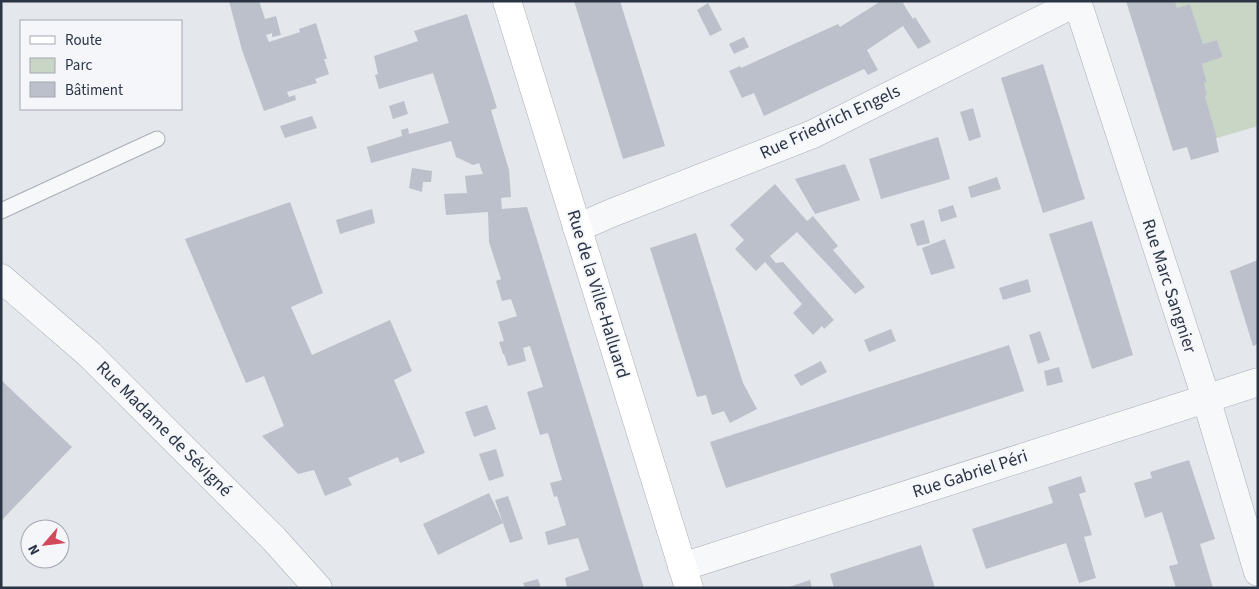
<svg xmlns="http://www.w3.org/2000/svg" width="1259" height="589" font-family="'Source Sans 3',sans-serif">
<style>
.green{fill:#c9d6c5}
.building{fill:#bbc0ca}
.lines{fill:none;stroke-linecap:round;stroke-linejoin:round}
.lane-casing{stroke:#a9aeb7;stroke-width:17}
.street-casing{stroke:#a9aeb7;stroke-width:29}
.secondary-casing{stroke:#a9aeb7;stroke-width:29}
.lane{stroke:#f7f8fa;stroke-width:15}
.street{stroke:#f7f8fa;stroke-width:28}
.secondary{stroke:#fff;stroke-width:28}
.labels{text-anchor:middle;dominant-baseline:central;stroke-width:4;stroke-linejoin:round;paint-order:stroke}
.street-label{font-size:18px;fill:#2b3445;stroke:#f4f6f9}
</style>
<rect width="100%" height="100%" fill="#e4e7ec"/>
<path class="green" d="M1175 1H1193L1194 3 1199 1H1258V126L1217 138 1205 96 1207 95 1204 83 1207 81 1202 64 1223 57 1217 40 1203 44 1190 4 1177 8Z"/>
<g class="building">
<path d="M229 1H259L265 19 276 16 281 35 272 37V33L266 35 269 42 300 32 299 29 316 23 327 59H324L329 74 315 79 317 83 287 92 289 97 295 95 296 100 264 111 242 50Z"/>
<path d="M574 1H620L665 146 623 159Z"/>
<path d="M881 1H906L903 3 904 5 913 19 915 17 931 42 918 49 903 26 867 50 878 70 868 75 864 69 764 116 754 93 742 98 729 71 740 66 741 68 838 24 840 27Z"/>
<path d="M1126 1H1175L1177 8 1190 4 1203 44 1217 40 1223 57 1202 64 1207 82 1204 83 1207 95 1205 96 1217 138H1216L1219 152 1191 160 1187 147 1173 151Z"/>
<path d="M708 3 722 30 710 36 697 10Z"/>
<path d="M467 14 497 108 491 110 509 170 511 197 501 198 502 209 527 207 644 588H567L565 578 589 570 578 538 548 545 545 532 566 525 557 496 554 497 550 483 562 480 548 433 540 435 527 392 543 387 530 346 523 348 526 361 508 366 504 354H503L499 342 504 341 498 322 517 316 511 299 502 301 496 281 501 279 489 242 488 212 446 215 444 194 467 193 465 176 483 174 479 163 473 165 456 157 451 141 371 163 367 147 402 136 401 130 408 128 409 134 449 123 433 73 379 89 375 75 378 74 374 56 418 41 414 31Z"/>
<path d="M744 37 749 47 734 54 729 44Z"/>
<path d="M1043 64 1085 199 1043 213 1001 78Z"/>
<path d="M404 101 408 114 393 119 389 106Z"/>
<path d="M973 108 981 137 969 141 960 112Z"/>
<path d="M312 116 317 128 285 138 280 126Z"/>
<path d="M938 137 950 179 881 199 869 159Z"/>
<path d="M845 164 860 200 815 214 795 179Z"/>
<path d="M412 168 432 171 431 182H423L422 192 409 188Z"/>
<path d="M997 177 1001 189 971 198 968 187Z"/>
<path d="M775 184 807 221 813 216 838 246 833 250 865 287 855 294 797 232 770 256 776 263 783 262 834 320 824 329 822 326 813 335 793 313 802 304 765 262 756 271 735 249 744 240 730 225Z"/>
<path d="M290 202 323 293 291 307 312 355 390 320 412 371 394 380 425 453 400 463 398 457 348 478 352 485 325 496 314 470 298 474 262 436 284 426 264 376 246 383 185 239Z"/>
<path d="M953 205 957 217 941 222 938 210Z"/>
<path d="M372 209 375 223 340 234 336 220Z"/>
<path d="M924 220 930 243 917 246 910 224Z"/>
<path d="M1092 221 1133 355 1092 369 1049 234Z"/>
<path d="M696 233 743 383 757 409 730 423 724 411 712 415 706 395 697 397 650 248Z"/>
<path d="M945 239 955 268 931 275 922 248Z"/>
<path d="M1258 260V344L1253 346 1230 271Z"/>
<path d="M1028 279 1031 292 1003 300 999 288Z"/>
<path d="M891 329 896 341 869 352 864 340Z"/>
<path d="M1040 331 1050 360 1038 364 1029 335Z"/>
<path d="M1009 345 1024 391 726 488 710 442Z"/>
<path d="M821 361 827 372 801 386 794 375Z"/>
<path d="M1059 367 1063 382 1047 386 1044 371Z"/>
<path d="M1 380 72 447 1 521Z"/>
<path d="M487 405 496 429 474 437 465 412Z"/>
<path d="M496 449 504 476 489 481 479 454Z"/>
<path d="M1189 460 1215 539 1200 544 1213 588H1176L1169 566 1178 564 1162 512 1145 518 1134 483 1152 478 1150 472Z"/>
<path d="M1081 476 1086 492 1079 494 1092 535 1084 537 1096 578 1079 583 1066 543 986 569 972 529 1053 503 1048 487Z"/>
<path d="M489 493 503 523 438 555 423 524Z"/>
<path d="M508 496 523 539 510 543 495 500Z"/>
<path d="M921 545 935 588H834L830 574Z"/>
<path d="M538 579 541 588H525L523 583Z"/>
<path d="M810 580 812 588H789V587Z"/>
</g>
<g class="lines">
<defs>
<path id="lane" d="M1 211 157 139"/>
<g id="street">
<path d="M1077 1 1206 398 1258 572"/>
<path d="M577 228 614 212 813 134 1077 2"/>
<path d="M1 278 89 354 274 539 318 588"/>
<path d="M682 567 1258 382"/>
</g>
<path id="secondary" d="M507 1 689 588"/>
</defs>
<use href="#lane" class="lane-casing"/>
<use href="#street" class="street-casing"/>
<use href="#secondary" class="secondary-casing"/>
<use href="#lane" class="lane"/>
<use href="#street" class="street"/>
<use href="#secondary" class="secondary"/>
</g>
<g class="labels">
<g class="street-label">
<text transform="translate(830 122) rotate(-25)">Rue Friedrich Engels</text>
<text transform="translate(1169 286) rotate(72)">Rue Marc Sangnier</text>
<text transform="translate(598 294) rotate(73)">Rue de la Ville-Halluard</text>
<text transform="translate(164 429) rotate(45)">Rue Madame de Sévigné</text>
<text transform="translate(970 474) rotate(-18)">Rue Gabriel Péri</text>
</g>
</g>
<rect width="1259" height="589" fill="none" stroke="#2b3445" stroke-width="5"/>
<rect x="20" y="20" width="162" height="90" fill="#f4f6f9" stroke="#a4a8b1"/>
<rect x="30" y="36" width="25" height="8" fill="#ffffff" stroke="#a4a8b1"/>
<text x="65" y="45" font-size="15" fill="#2b3445">Route</text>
<rect x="30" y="58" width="25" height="15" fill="#c9d6c5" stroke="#a4a8b1"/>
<text x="65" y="70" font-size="15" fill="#2b3445">Parc</text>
<rect x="30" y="82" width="25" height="15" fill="#bbc0ca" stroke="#a4a8b1"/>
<text x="65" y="95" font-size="15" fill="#2b3445">Bâtiment</text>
<g transform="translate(45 544) rotate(242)"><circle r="24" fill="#f4f6f9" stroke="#a4a8b1"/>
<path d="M0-4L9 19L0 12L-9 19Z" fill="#d1495b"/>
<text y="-8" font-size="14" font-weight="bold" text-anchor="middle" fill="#2b3445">N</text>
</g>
</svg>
